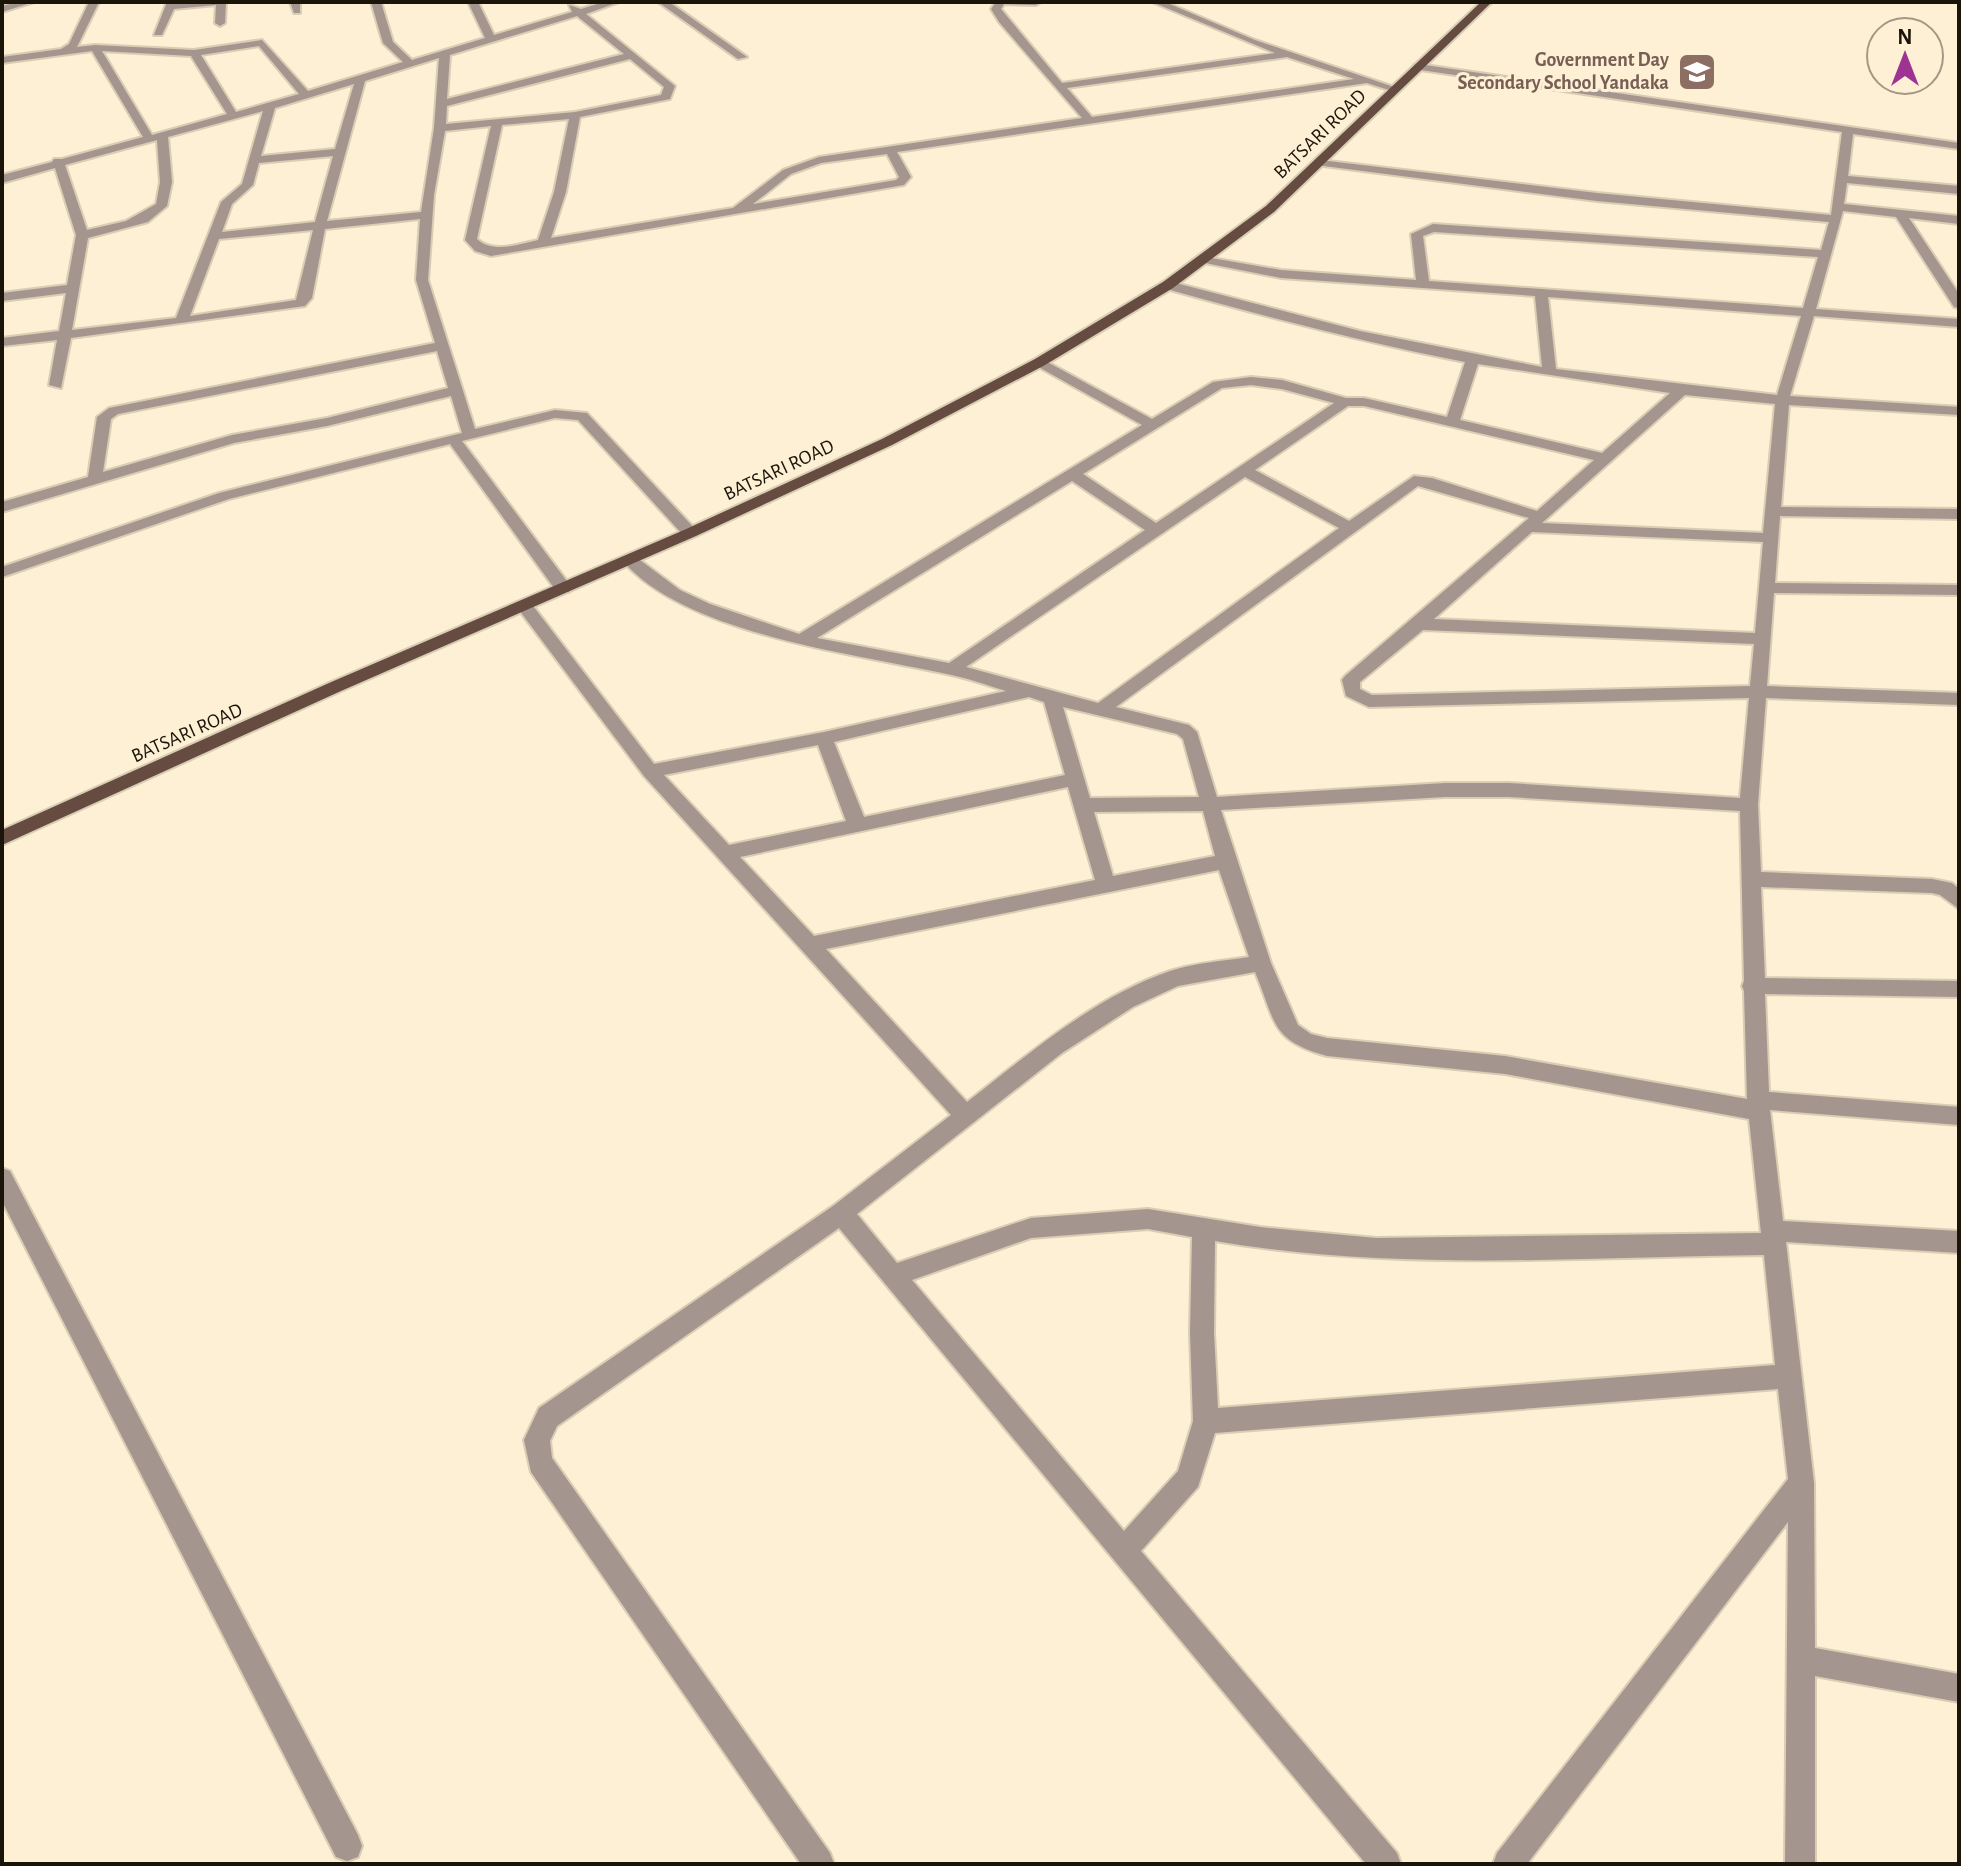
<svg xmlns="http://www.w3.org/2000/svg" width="1961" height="1866" font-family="'Alegreya Sans',sans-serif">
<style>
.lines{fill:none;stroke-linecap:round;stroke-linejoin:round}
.minor-casing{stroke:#d9cdb4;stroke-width:4}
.primary-casing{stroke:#d9cdb4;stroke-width:4}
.minor{fill:#a5958f;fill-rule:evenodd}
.primary{fill:#664b40;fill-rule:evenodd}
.labels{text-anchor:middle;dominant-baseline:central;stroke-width:6;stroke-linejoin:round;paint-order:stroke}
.far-education-label{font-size:20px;font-weight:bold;fill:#785e54;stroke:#fdf0d5;text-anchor:end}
.far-street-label{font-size:20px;fill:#1b1509;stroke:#fdf0d5}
</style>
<rect width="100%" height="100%" fill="#fdf0d5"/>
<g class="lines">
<defs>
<g id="minor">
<path d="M18 2H34L2 12V6Z"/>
<path d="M89 2H99L77 47 95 45 194 50 262 40 308 91 403 62 383 43 371 2H381L393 42 412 60 485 38 468 2H478L494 35 572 12 569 5 581 9 604 2H619L586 14 675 86 670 99 580 117 566 192 551 238 733 208 783 170 819 157 1082 118 999 22 991 9 996 2H1041L1036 5 1004 4 1001 9 1062 83 1275 53 1152 2H1165L1255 40 1400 89 1395 92 1367 83 897 152 911 177 904 185 491 256 475 251 465 240 491 126 445 131 434 195 428 280 475 429 555 410 587 413 696 530V536H684L578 420 555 418 462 441 569 584V592H557L450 444 229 499 2 577V567L219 493 462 433 451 396 327 426 234 443 2 512V502L88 477 97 417 109 408 435 343 416 280 420 219 325 229 312 298 305 306 71 338 61 388 49 385 57 340 2 346V338L59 331 66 293 2 301V293L67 285 76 235 55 168 2 183V175L52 162 54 159H62L143 137 92 51 2 63V57L61 49 69 44ZM577 16 624 54 447 99 450 55ZM259 46 299 94 236 112 201 55ZM102 51 191 56 227 114 152 135ZM1287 57 1354 79 1092 117 1067 88ZM439 58 434 128 421 212 327 221 365 81ZM630 59 664 87 661 95 575 112 446 124 447 106ZM354 84 335 149 261 156 275 108ZM263 111 242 184 221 202 176 318 72 330 88 238 148 222 167 206 172 182 168 137ZM569 119 554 192 538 240C519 244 493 254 477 239L502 125ZM157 140 160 182 156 204 126 221 87 230 65 165ZM887 154 899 177 896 180 753 204 791 174 821 163ZM333 156 315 222 222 232 232 204 253 185 259 163ZM313 230 296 300 190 316 219 239ZM437 351 448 388 327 418 232 435 103 472 111 419 118 414Z"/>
<path d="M167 2H226L225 23 220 26 215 23 216 5 174 9 162 35H154Z"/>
<path d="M290 2H300V13H294Z"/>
<path d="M658 2H669L747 57 738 59Z"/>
<path d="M1418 64 1959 143V149L1853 134 1848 176 1959 186V194L1847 183 1844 204 1959 216V224L1909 218 1959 294V308L1954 307 1896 217 1843 211 1816 309 1959 319V327L1814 316 1790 396 1959 407V415L1789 405 1781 507 1959 509V519L1780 516 1775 583 1959 585V595L1774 593 1767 686 1959 693V705L1766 698 1758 805 1761 872 1932 879 1952 883 1959 889V909L1940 895 1932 893 1761 887 1765 978 1959 981V997L1765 994 1769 1092 1959 1107V1125L1770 1110 1783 1221 1959 1231V1253L1786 1242 1814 1483 1815 1648 1959 1674V1702L1815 1676V1864H1785L1788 1522 1527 1864H1493L1497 1853 1788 1479 1778 1389 1215 1433 1198 1487 1141 1551 1397 1853 1401 1864H1366L839 1228 557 1426 550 1441 552 1458 830 1853 834 1864H801L531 1472 524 1440 539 1408 833 1206 951 1115 644 776 516 606 524 601 530 602 654 764 824 732 1006 691C987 685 967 678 947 674 856 654 684 634 622 560L630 555 636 557 680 590 710 604 799 634 1142 425 1035 365 1033 362 1040 358 1152 419 1213 382 1251 377 1282 380 1346 398H1364L1447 417 1465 362C1363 342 1263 316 1163 288L1162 285 1168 281 1360 331 1542 367 1535 296 1281 278 1200 262V256L1281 270 1416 280 1411 234 1433 224 1821 250 1829 222 1597 201 1316 165V161L1320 160 1597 193 1831 215 1842 132 1414 69V65ZM1434 232 1818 257 1803 308 1429 281 1423 236ZM1548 297 1801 316 1777 395 1556 369ZM1478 364 1670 393 1602 453 1460 420ZM1251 385 1282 389 1334 403 1156 523 1083 474 1222 388ZM1685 395 1775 404 1763 533 1542 523ZM1348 406H1364L1594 460 1537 511 1432 478 1414 476 1349 521 1255 470ZM1245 477 1339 528 1098 703 966 667ZM1072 481 1145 530 949 663 817 638ZM1418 486 1529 518 1345 676 1342 680 1346 696 1369 707 1749 698 1740 798 1509 783H1445L1217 797 1197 732 1189 725 1116 707ZM1532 532 1763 542 1755 633 1434 619ZM1423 630 1754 644 1750 686 1372 695 1360 689V682ZM1029 697 1044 702 1065 775 864 817 834 742ZM1063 707 1177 734 1183 739 1199 797 1090 798ZM818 745 846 821 729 845 664 775ZM1068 787 1095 880 814 936 740 857ZM1445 797H1509L1740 811 1744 981 1742 986 1744 991 1747 1099 1505 1056 1327 1038 1311 1034 1298 1025 1271 963 1221 810ZM1203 811 1215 856 1113 876 1094 812ZM1219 870 1249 957C1223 961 1194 963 1170 971 1094 997 1029 1054 967 1102L826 949ZM1255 972C1276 1022 1270 1040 1327 1056L1505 1074 1749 1119 1761 1233 1376 1238 1260 1227 1148 1209 1031 1218 897 1263 857 1214 1062 1053 1133 1007 1178 986ZM1148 1229 1192 1237 1190 1333 1193 1421 1178 1471 1124 1531 912 1280 1031 1238ZM1215 1241C1396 1272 1581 1257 1764 1255L1775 1365 1218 1408 1214 1333Z"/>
<path d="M2 1168 10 1171 358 1835 362 1846 358 1857 347 1861 336 1857 2 1201Z"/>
</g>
<path id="primary" d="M1481 2H1492L1274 212 1173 288 1045 365 892 445 696 536 341 691 2 845V830L329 683 684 530 882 439 1035 359 1163 282 1266 206Z"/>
</defs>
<use href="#minor" class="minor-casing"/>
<use href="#primary" class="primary-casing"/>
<use href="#minor" class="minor"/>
<use href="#primary" class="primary"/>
</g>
<defs>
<symbol id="school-square" viewBox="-11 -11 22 22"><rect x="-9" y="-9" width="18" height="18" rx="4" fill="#8d6e63" stroke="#fdf0d5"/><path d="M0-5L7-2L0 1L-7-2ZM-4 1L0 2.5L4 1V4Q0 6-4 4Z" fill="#fff"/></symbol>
</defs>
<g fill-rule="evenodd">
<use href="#school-square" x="1675" y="50" width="44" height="44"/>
</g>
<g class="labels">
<g class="far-education-label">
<text x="1669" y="60">Government Day<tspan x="1669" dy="23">Secondary School Yandaka</tspan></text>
</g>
<g class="far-street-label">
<text transform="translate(1320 134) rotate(-44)">BATSARI ROAD</text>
<text transform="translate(779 470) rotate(-25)">BATSARI ROAD</text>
<text transform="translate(187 733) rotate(-24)">BATSARI ROAD</text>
</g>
</g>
<rect width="1961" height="1866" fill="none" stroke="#1b1509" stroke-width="8"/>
<g transform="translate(1905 56)"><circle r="38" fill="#fdf0d5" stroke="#a39883" stroke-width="2"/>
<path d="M0-6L14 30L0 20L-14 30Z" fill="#9f3394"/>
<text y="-12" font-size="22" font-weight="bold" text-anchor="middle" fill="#1b1509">N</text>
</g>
</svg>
